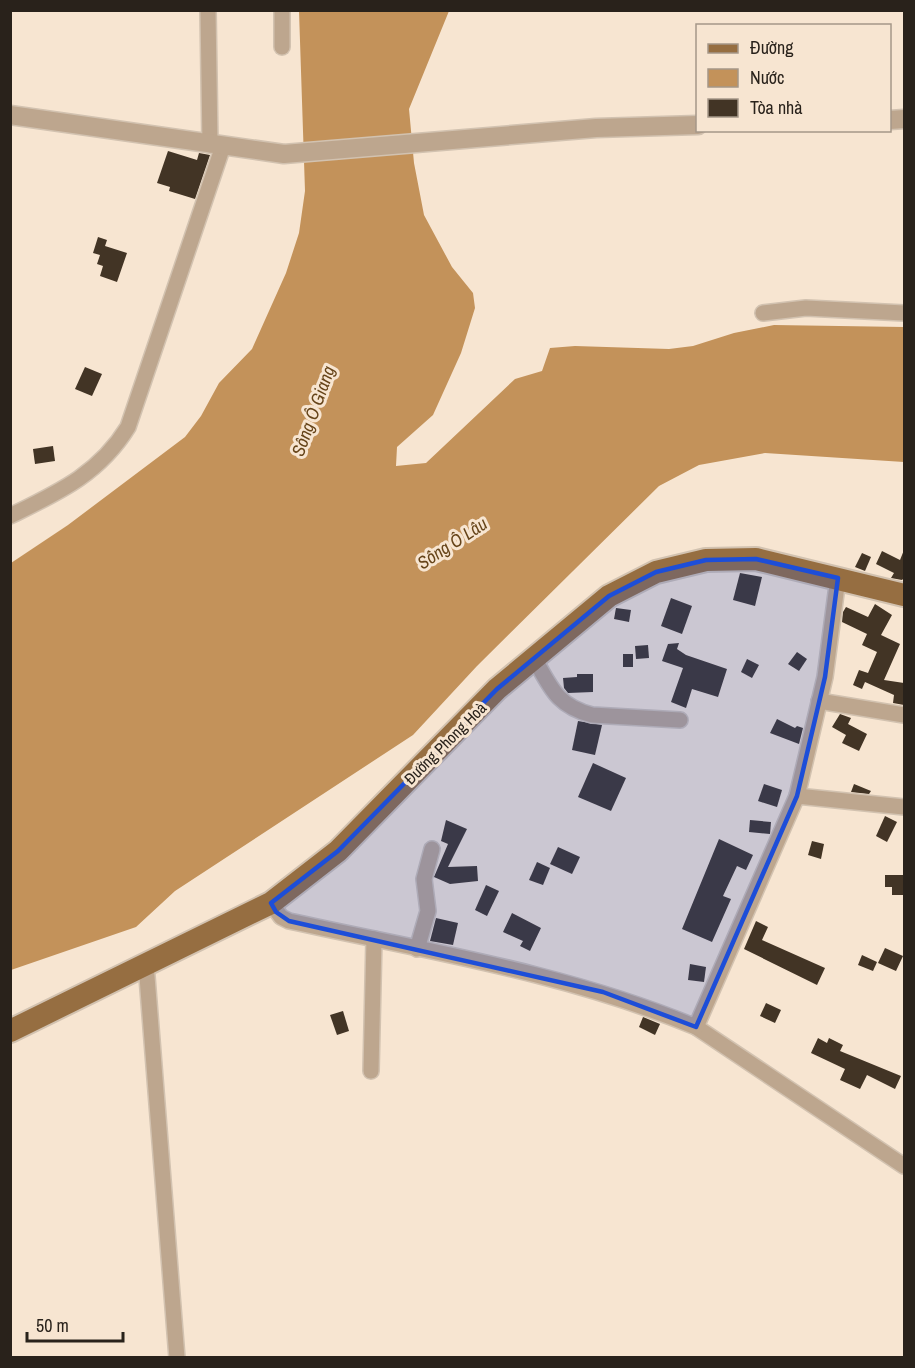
<svg xmlns="http://www.w3.org/2000/svg" width="915" height="1368" font-family="'Archivo Narrow',sans-serif">
<style>
.water{fill:#c3925a}
.building{fill:#423425}
.lines{fill:none;stroke-linecap:round;stroke-linejoin:round}
.minor-casing{stroke:#d2c2b0;stroke-width:18}
.tertiary-casing{stroke:#d2c2b0;stroke-width:21}
.primary-casing{stroke:#d2c2b0;stroke-width:26}
.minor{stroke:#bda68e;stroke-width:15}
.tertiary{stroke:#bda68e;stroke-width:18}
.primary{stroke:#966e41;stroke-width:22}
.marked{fill:#1d4ed8;fill-opacity:0.2;stroke:#1d4ed8;stroke-width:4.5;stroke-linejoin:round}
.labels{text-anchor:middle;dominant-baseline:central;stroke-width:6;stroke-linejoin:round;paint-order:stroke}
.street-label{font-size:16px;fill:#29221b;stroke:#f7e5d1}
.water-label{font-size:18px;font-style:italic;fill:#664419;stroke:#f7e5d1}
</style>
<rect width="100%" height="100%" fill="#f7e5d1"/>
<path class="water" d="M299 11H449L409 109 414 163 424 215 452 267 473 293 475 308 461 353 433 415 397 447 396 466 426 463 515 379 542 371 550 348 575 346 669 349 693 346 734 333 774 325 904 327V462L765 453 699 465 659 486 477 666 413 735 175 891 136 927 11 970V563L68 525 185 437 201 416 219 383 252 349 286 273 299 233 305 191Z"/>
<g class="building">
<path d="M168 151 197 160 199 153 210 155 195 199 169 191 170 187 157 183Z"/>
<path d="M98 237 107 240 105 246 127 253 117 282 100 276 103 266 97 264 100 255 93 253Z"/>
<path d="M85 367 102 374 92 396 75 389Z"/>
<path d="M53 446 55 461 35 464 33 449Z"/>
<path d="M904 550V578L902 580 891 578 894 573 876 564 882 551 900 560Z"/>
<path d="M862 553 871 557 865 571 855 567Z"/>
<path d="M740 573 762 577 755 606 733 600Z"/>
<path d="M671 598 692 606 682 634 661 626Z"/>
<path d="M875 604 892 615 881 635 900 644 884 680 904 683V705L893 703 894 695 865 682 862 689 853 685 859 670 868 673 877 652 862 645 867 634 842 622 843 612 846 607 868 617Z"/>
<path d="M616 608 631 610 629 622 614 619Z"/>
<path d="M679 643 677 649 686 655 727 669 718 697 692 689 686 708 671 702 683 668 662 661 668 644Z"/>
<path d="M648 645 649 658 636 659 635 646Z"/>
<path d="M797 652 807 659 799 671 788 664Z"/>
<rect x="623" y="654" width="10" height="13"/>
<path d="M747 659 759 665 752 678 741 672Z"/>
<path d="M577 674H593V692L568 693 564 688 563 678 577 677Z"/>
<path d="M840 714 851 718 848 724 867 734 859 751 842 743 846 735 832 727Z"/>
<path d="M777 719 795 728 797 726 803 728 799 744 770 733Z"/>
<path d="M578 721 602 725 595 755 572 750Z"/>
<path d="M593 763 626 778 611 811 578 797Z"/>
<path d="M764 784 782 790 777 807 758 801Z"/>
<path d="M854 784 871 791 869 794 851 792Z"/>
<path d="M885 816 897 822 887 842 876 836Z"/>
<path d="M446 820 467 829 448 867 477 866 478 881 450 884 434 877 448 844 441 841Z"/>
<path d="M750 820 771 822 770 834 749 832Z"/>
<path d="M719 839 753 855 746 870 737 866 723 896 731 899 712 942 682 929Z"/>
<path d="M812 841 824 844 821 859 808 855Z"/>
<path d="M558 847 580 857 572 874 550 864Z"/>
<path d="M537 862 550 868 543 885 529 880Z"/>
<path d="M885 875H904V895H892V887H885Z"/>
<path d="M486 885 499 891 487 916 475 910Z"/>
<path d="M512 913 541 928 530 951 520 946 523 941 503 932Z"/>
<path d="M436 918 458 923 453 945 430 941Z"/>
<path d="M756 921 768 927 762 940 825 968 817 985 744 949Z"/>
<path d="M885 948 903 956 896 971 878 963Z"/>
<path d="M862 955 877 962 873 971 858 965Z"/>
<path d="M690 964 706 967 704 982 688 980Z"/>
<path d="M766 1003 781 1010 775 1023 760 1016Z"/>
<path d="M343 1011 349 1031 337 1035 330 1015Z"/>
<path d="M643 1017 660 1024 655 1035 639 1027Z"/>
<path d="M818 1038 827 1043 829 1038 843 1045 840 1051 901 1076 895 1089 867 1075 860 1089 840 1080 845 1069 811 1053Z"/>
</g>
<g class="lines">
<defs>
<g id="minor">
<path d="M208 10 210 145"/>
<path d="M282 10V47"/>
<path d="M763 313 806 308 904 313"/>
<path d="M10 516C59 492 99 474 128 427L223 146"/>
<path d="M534 658C551 688 557 706 592 715L680 720"/>
<path d="M819 701 904 715"/>
<path d="M797 796 904 807"/>
<path d="M271 903 281 917 289 921C426 951 566 973 696 1027L904 1166"/>
<path d="M417 949 428 911 424 879 432 849"/>
<path d="M146 964 177 1358"/>
<path d="M696 1027 797 796 825 677 838 578"/>
<path d="M371 1071 374 939"/>
</g>
<g id="tertiary">
<path d="M10 115 284 154 596 128 698 125"/>
<path d="M890 120 904 119"/>
</g>
<path id="primary" d="M10 1031 271 903 338 851 497 689 609 596 656 572 706 560 756 559 904 595"/>
</defs>
<use href="#minor" class="minor-casing"/>
<use href="#tertiary" class="tertiary-casing"/>
<use href="#primary" class="primary-casing"/>
<use href="#minor" class="minor"/>
<use href="#tertiary" class="tertiary"/>
<use href="#primary" class="primary"/>
</g>
<path class="marked" d="M756 559 838 578 825 677 797 796 696 1027 603 992 289 921 276 912 271 903 338 851 497 689 609 596 656 572 706 560Z"/>
<g class="labels">
<g class="street-label">
<text transform="translate(445 743) rotate(-45)">Đường Phong Hoà</text>
</g>
<g class="water-label">
<text transform="translate(313 411) rotate(-70)">Sông Ô Giang</text>
<text transform="translate(452 543) rotate(-33)">Sông Ô Lâu</text>
</g>
</g>
<rect width="915" height="1368" fill="none" stroke="#29221b" stroke-width="24"/>
<rect x="696" y="24" width="195" height="108" fill="#f7e5d1" stroke="#a59788" stroke-width="1.5"/>
<rect x="708" y="44" width="30" height="9" fill="#966e41" stroke="#a59788" stroke-width="1.5"/>
<text x="750" y="54" font-size="18" fill="#29221b">Đường</text>
<rect x="708" y="69" width="30" height="18" fill="#c3925a" stroke="#a59788" stroke-width="1.5"/>
<text x="750" y="84" font-size="18" fill="#29221b">Nước</text>
<rect x="708" y="99" width="30" height="18" fill="#423425" stroke="#a59788" stroke-width="1.5"/>
<text x="750" y="114" font-size="18" fill="#29221b">Tòa nhà</text>
<path d="M27 1332v9h96v-9" fill="none" stroke="#29221b" stroke-width="3"/>
<text x="36" y="1332" font-size="18" fill="#29221b" stroke="#f7e5d1" stroke-width="4.5" paint-order="stroke">50 m</text>
</svg>
